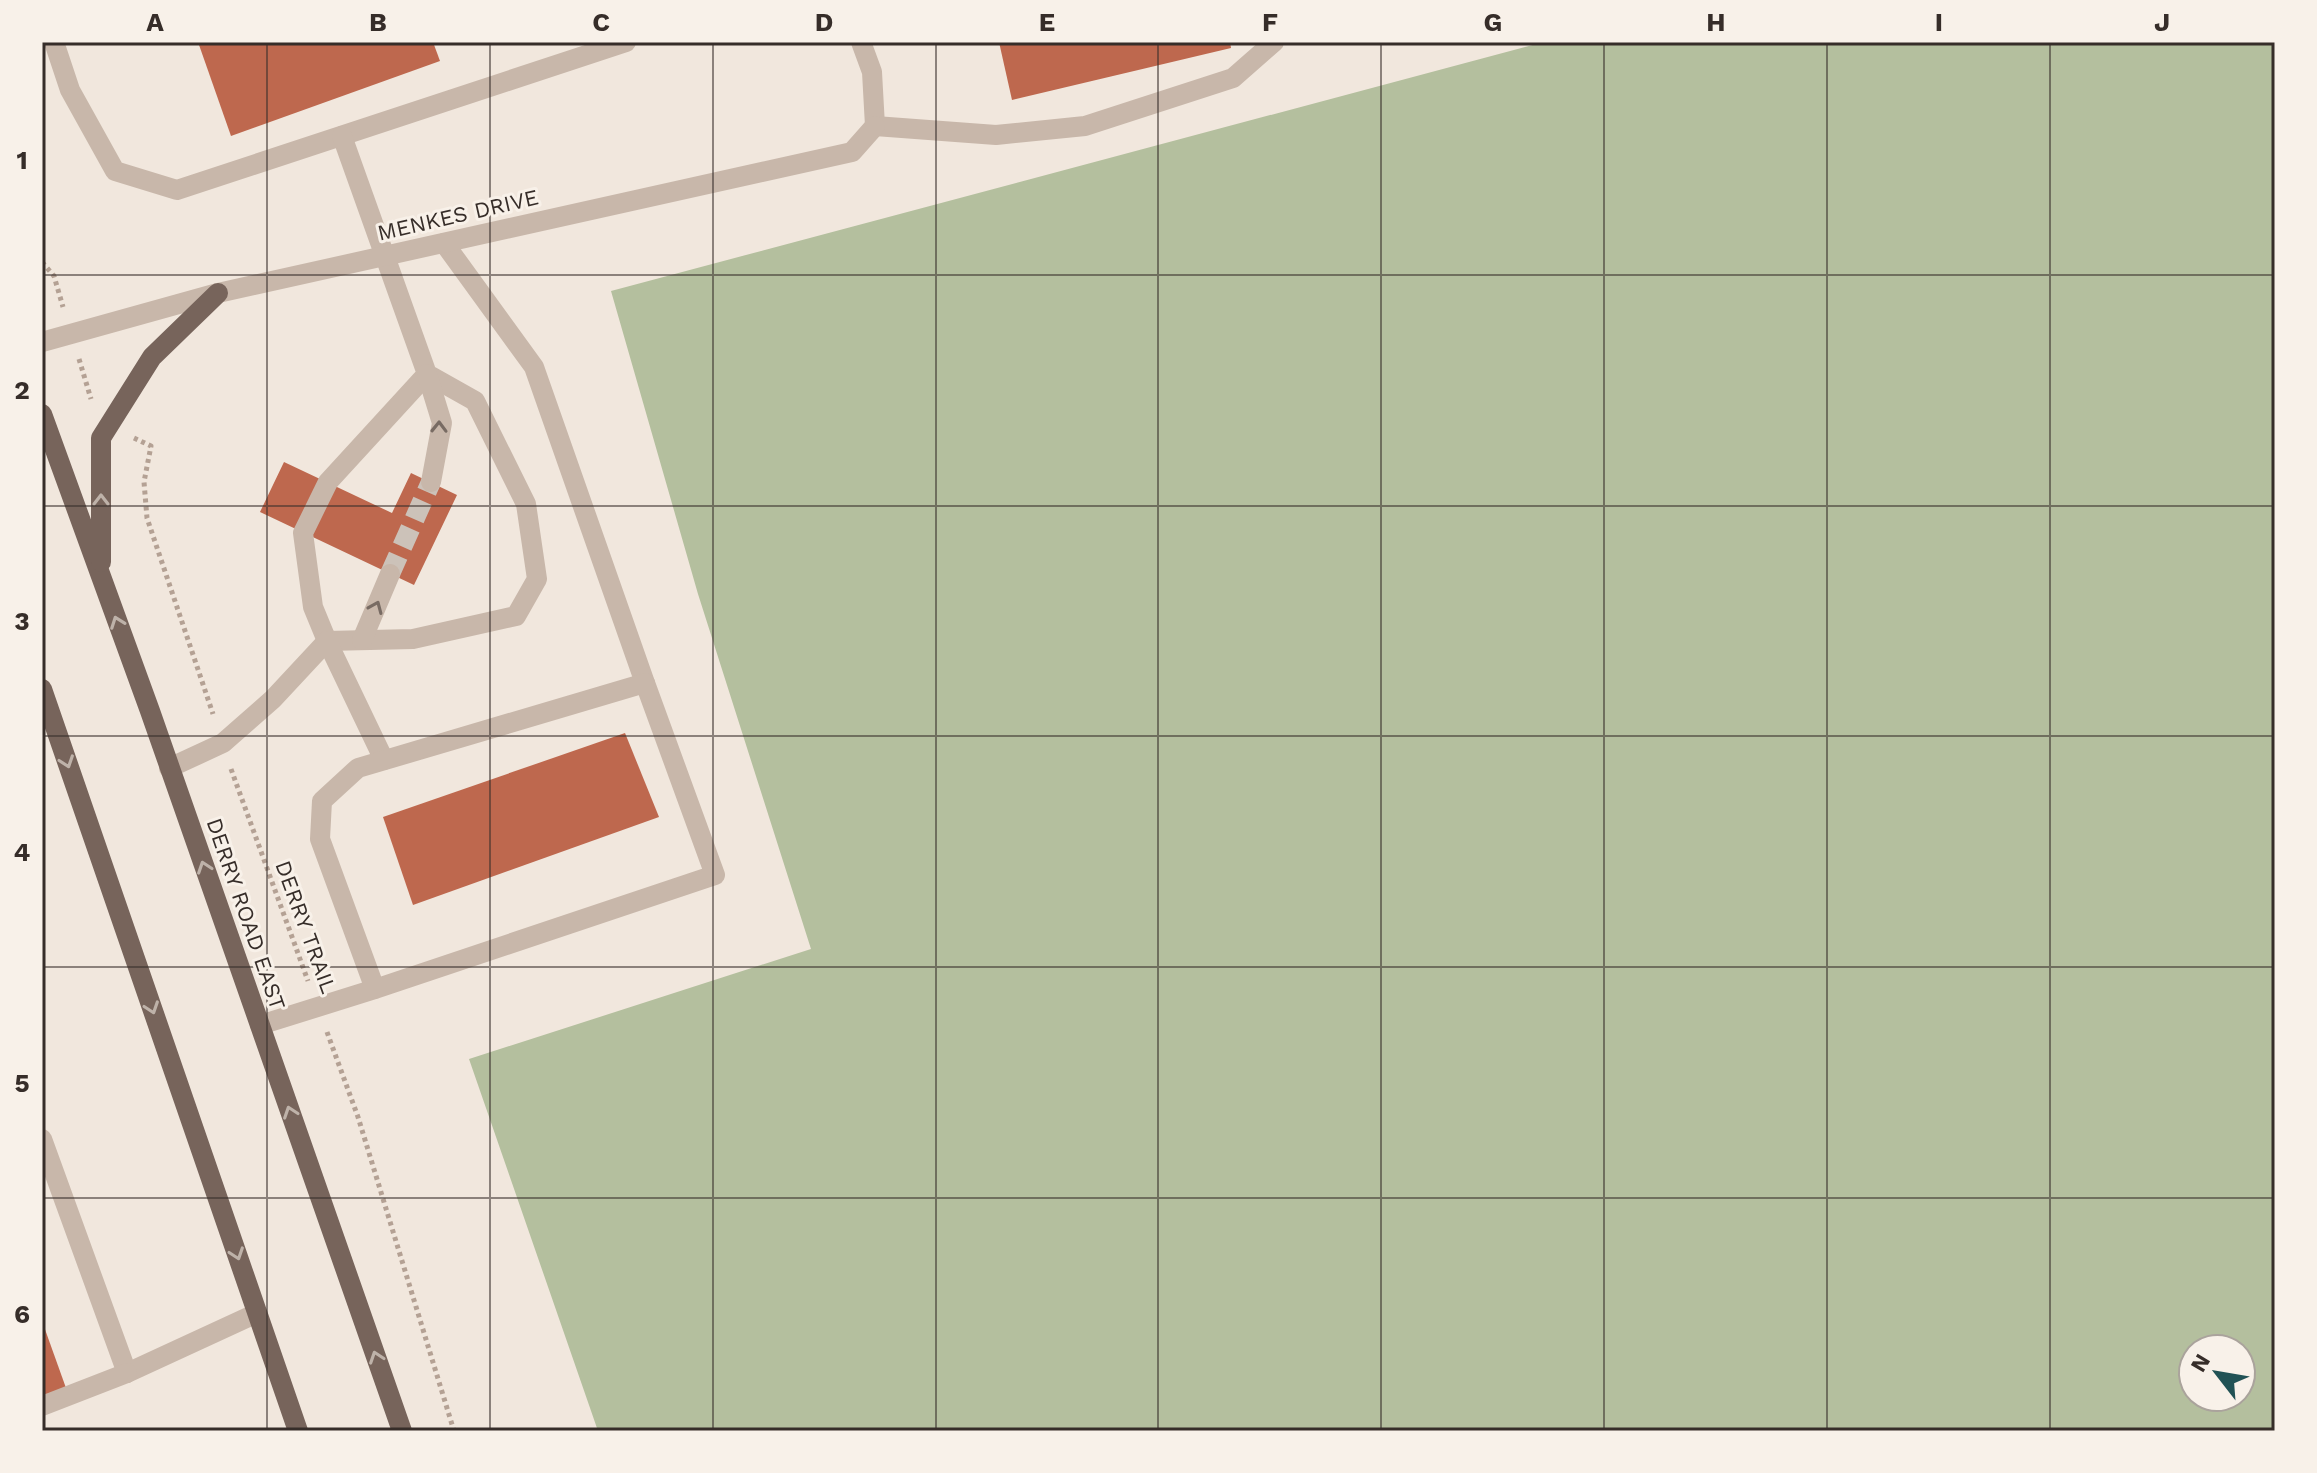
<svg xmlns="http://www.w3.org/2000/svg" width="2317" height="1473" font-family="'Work Sans',sans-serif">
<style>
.green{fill:#b4bf9e;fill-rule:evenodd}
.building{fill:#be684e}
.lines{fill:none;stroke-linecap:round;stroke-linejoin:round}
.minor-tunnel{stroke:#ccc2b9;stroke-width:20;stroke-dasharray:20 10;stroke-linecap:butt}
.path{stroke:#b4a194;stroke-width:5;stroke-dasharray:4 4;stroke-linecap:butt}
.minor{stroke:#c8b7aa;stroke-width:20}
.major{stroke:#77645b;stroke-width:20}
.oneway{stroke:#786b63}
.oneway2{stroke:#beb2a9}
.grid{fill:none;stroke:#362d29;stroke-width:2;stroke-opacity:0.55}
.labels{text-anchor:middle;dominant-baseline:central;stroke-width:6;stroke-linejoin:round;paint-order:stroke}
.street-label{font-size:22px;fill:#362d29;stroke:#f8f1e9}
.neatline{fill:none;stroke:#362d29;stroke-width:3}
.grid-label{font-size:26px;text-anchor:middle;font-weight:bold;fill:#362d29}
</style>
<rect width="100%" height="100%" fill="#f1e7dd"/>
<path class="green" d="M1544 42H2275V1431H598L469 1059 811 949 698 594 611 291ZM2193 1349H2241V1397H2193Z"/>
<g class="building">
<path d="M198 42H433L440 61 231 136Z"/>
<path d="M999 42H1230L1231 48 1012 100Z"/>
<path d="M284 462 392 513 411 473 457 495 414 585 260 512Z"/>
<path d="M625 733 659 817 413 905 383 817Z"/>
<path d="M42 1321 66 1388 42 1397Z"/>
</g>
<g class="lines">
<path class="minor-tunnel" d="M390 574 431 482"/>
<g class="path">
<path d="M42 262 54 276 63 307"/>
<path d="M79 359 91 399"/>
<path d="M134 438 151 446 144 482 147 518 213 714"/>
<path d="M231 769 308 981"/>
<path d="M327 1032 358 1117 454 1431"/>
</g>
<g class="minor">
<path d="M54 42 70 90 115 171 177 190 626 42"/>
<path d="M861 42 872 72 875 126"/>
<path d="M875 126 996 135 1085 126 1233 78 1274 42"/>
<path d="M342 136 427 374 475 401 526 504 537 579 516 616 413 639 327 641 313 607 303 533 328 482 427 374"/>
<path d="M444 243 534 367 645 683"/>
<path d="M42 342 218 293 852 152 875 126"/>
<path d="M427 374 442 423 431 482"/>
<path d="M362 640 390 574"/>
<path d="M169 768 223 743 273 699 327 641 384 760"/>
<path d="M260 1025 375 989 715 875 645 683 358 768 322 801 320 839 375 989"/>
<path d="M42 1139 127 1373 257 1313"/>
<path d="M42 1406 127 1373"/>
</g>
<g class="major">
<path d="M42 414 150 711 402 1431"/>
<path d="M101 562V438L152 357 218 293"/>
<path d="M42 689 298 1431"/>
</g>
</g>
<defs><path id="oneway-chevron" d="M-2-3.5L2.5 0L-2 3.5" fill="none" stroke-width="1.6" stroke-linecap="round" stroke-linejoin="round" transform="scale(2)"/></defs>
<g class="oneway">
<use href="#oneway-chevron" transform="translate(439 427) rotate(-89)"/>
<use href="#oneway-chevron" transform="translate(376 607) rotate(-67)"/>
</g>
<g class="oneway2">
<use href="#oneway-chevron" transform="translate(101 500) rotate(-90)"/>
<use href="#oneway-chevron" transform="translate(117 622) rotate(-110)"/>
<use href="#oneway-chevron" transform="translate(67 762) rotate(71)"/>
<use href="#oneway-chevron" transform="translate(204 867) rotate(-109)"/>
<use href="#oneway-chevron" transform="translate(152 1008) rotate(71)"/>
<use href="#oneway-chevron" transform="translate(290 1112) rotate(-109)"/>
<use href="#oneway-chevron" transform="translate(237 1254) rotate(71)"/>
<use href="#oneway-chevron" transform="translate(376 1357) rotate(-109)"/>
</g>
<path class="grid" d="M267 42V1431M490 42V1431M713 42V1431M936 42V1431M1158 42V1431M1381 42V1431M1604 42V1431M1827 42V1431M2050 42V1431M42 275H2275M42 506H2275M42 736H2275M42 967H2275M42 1198H2275"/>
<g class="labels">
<g class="street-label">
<text transform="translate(458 215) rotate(-13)">MENKES DRIVE</text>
<text transform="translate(246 914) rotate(71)">DERRY ROAD EAST</text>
<text transform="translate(306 927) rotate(70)">DERRY TRAIL</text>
</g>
</g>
<rect width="2317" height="1473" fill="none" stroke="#f8f1e9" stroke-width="88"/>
<g transform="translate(2217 1373) rotate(301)"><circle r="38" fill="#f8f1e9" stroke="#aaa39c" stroke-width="2"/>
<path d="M0-6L14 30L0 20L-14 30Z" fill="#215255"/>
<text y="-12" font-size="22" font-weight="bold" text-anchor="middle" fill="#362d29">N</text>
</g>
<rect x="44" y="44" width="2229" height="1385" class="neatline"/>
<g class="grid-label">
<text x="155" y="31">A</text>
<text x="378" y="31">B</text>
<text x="601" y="31">C</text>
<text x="824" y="31">D</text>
<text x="1047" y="31">E</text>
<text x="1270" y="31">F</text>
<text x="1493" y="31">G</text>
<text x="1716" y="31">H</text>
<text x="1939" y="31">I</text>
<text x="2162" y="31">J</text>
<text x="22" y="169">1</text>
<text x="22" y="399">2</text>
<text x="22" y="630">3</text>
<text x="22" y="861">4</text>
<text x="22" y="1092">5</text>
<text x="22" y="1323">6</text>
</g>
</svg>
